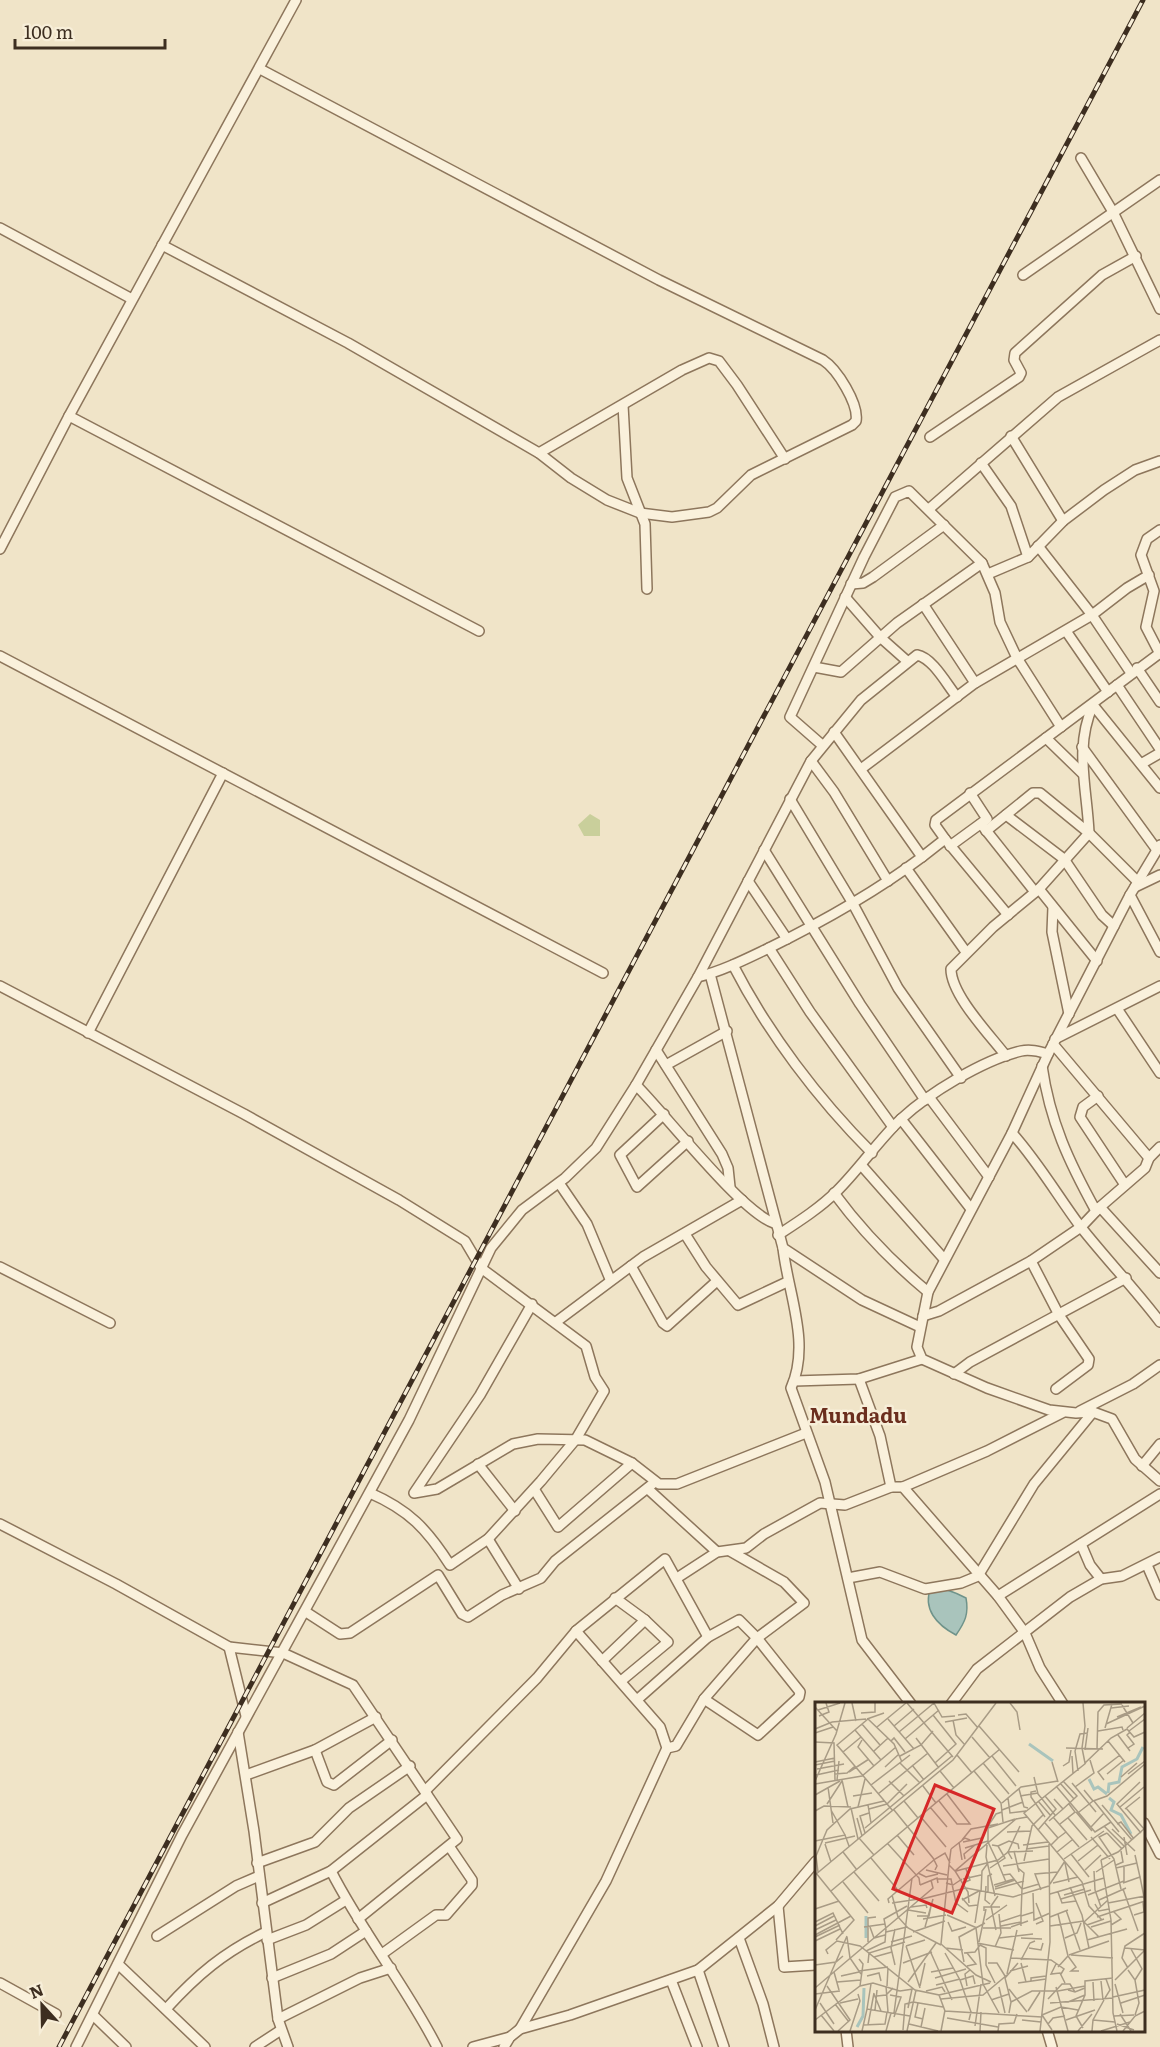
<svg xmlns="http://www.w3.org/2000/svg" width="1160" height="2047" font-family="Literata,serif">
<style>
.green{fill:#c9cf9b}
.water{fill:#a9c4bc;stroke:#6f938a;stroke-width:1.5}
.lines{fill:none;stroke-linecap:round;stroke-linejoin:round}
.minor-casing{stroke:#8d765c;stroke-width:12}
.minor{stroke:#faf1dc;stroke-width:9}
.rail-casing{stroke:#3d2e20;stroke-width:5}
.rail{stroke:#f7eed8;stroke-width:3;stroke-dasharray:9;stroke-linecap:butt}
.labels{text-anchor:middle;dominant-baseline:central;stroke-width:5;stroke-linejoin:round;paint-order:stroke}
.quarter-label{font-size:20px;font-weight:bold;fill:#6b2e1e;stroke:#f7eed8}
.inset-river{fill:none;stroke:#a9c4bc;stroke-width:3}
.inset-road{fill:none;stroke:#a89b85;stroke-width:1.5}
.view{fill:#d62828;fill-opacity:0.15;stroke:#d62828;stroke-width:3}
.inset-edge{fill:none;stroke:#3d2e20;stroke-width:3}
</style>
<rect width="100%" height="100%" fill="#f0e4c8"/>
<path class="green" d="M590 814 600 820V836H584L578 825Z"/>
<path class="water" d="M931 1587C943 1588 955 1592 966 1598 969 1614 965 1622 956 1635 937 1625 922 1609 931 1587Z"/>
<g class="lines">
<defs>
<g id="minor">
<path d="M1081 158 1113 212 1160 309"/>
<path d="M0 228 132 299"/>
<path d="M162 245 348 343 539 453 571 478 607 500 640 513 672 517 709 512 717 508 751 475 852 425 856 421C859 404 837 369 823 360L659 280 260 69"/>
<path d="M1023 275 1160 180"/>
<path d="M623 405 627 478 645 524 647 589"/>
<path d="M69 416 479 631"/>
<path d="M1011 436 1063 521"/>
<path d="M930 437 1019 377 1021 373 1014 360 1015 353 1102 275 1136 256"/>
<path d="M539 453 682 370 709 358 719 361 737 385 785 459"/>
<path d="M981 463 1011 506 1028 557"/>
<path d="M929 509 1058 397 1160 340"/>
<path d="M1160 530 1147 539 1141 555 1154 591 1146 627 1160 654"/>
<path d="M1038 546 1092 615 1131 673"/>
<path d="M0 549 69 416 296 0"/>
<path d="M988 574 1028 557 1063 521 1104 490 1135 470 1160 461"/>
<path d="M851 584 863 583 873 577 944 525"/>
<path d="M845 597 880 637 907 661"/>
<path d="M923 604 975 683"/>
<path d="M1066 631 1108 692"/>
<path d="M0 656 603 973"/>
<path d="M814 667 841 672 897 623 982 563"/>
<path d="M1137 668 1160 702"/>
<path d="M1117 685 1160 749"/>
<path d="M1093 705 1160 788"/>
<path d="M1046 738 1082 773"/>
<path d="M822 745 790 717 864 557 895 497 909 491 982 563 995 593 1000 622 1017 658 1061 727"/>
<path d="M1082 747 1157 850"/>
<path d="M811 761 834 792 888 881"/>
<path d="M1141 764 1160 753"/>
<path d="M861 769 975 683 1092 615 1127 588 1149 575"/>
<path d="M790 799 852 902 898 988 961 1078"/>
<path d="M1006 815 1064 859 1102 915 1114 926"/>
<path d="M981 824 1035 892"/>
<path d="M986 831 1033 793H1040L1089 833 1138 882"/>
<path d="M945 839 1008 915"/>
<path d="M1160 845 1130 895 1048 1054 1012 1133 928 1292 917 1347 922 1359 987 1388 1049 1410 1076 1413 1093 1412 1112 1419 1135 1459 1160 1481"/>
<path d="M950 846 987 819 970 793"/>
<path d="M764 850 860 1004 925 1100"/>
<path d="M922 857 945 839 935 825 936 820 1160 653"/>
<path d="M906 868 966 952"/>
<path d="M748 881 787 939"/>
<path d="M1135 887 1160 875"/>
<path d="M1039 889 1097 961"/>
<path d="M1130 895 1160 952"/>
<path d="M1053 907 1052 932 1069 1014"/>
<path d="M769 948 810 1012 893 1127"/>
<path d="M733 965C768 1033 818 1099 872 1153"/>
<path d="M710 974 783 1248 862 1300 920 1327"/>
<path d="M698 977 811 761 861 700 917 655C933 658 947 685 957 697"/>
<path d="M0 986 244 1114 399 1200 465 1241 481 1268 586 1346 595 1377 604 1391 576 1439 541 1481 488 1539 450 1565C427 1529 409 1510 370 1493"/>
<path d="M1118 1010 1160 1073"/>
<path d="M88 1033 223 773"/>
<path d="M1055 1039 1160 986"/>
<path d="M1053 1044 1149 1158"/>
<path d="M656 1050 722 1154 728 1168 730 1187"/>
<path d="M1006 1056C990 1035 951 995 951 969L993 927 1039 889 1089 833C1087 787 1074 748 1093 705"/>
<path d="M666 1065 727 1031"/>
<path d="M1042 1066C1050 1122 1069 1162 1096 1211"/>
<path d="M636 1085 698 977C722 971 744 960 767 949 820 923 874 893 922 857L834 732"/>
<path d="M1098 1096 1083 1107 1080 1117 1125 1185"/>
<path d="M929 1097 989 1177"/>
<path d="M664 1114 620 1155 637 1187 688 1141"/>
<path d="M901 1119 971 1209"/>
<path d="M1012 1133C1038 1162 1057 1195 1080 1226 1106 1259 1135 1289 1160 1322"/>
<path d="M862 1166 944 1259"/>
<path d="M559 1183 587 1224 610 1279"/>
<path d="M834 1193C862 1231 892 1262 928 1292"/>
<path d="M1100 1207 1160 1273"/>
<path d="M685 1234 706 1267 738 1305 787 1282"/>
<path d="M778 1235C798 1222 820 1208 837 1191 860 1168 878 1141 901 1119 929 1093 983 1060 1021 1051 1030 1049 1038 1051 1048 1054"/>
<path d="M783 1248C788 1294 811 1343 791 1388L825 1482 862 1640 911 1704"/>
<path d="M1031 1261 1059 1315 1089 1359 1088 1365 1056 1389"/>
<path d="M631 1266 663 1323 667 1326 717 1281"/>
<path d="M0 1267 110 1323"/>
<path d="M532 1304 480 1395 414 1493 437 1489 513 1444 538 1439 585 1440 632 1463 659 1484H677L806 1433"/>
<path d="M923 1316 939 1311 1031 1261 1081 1227 1100 1207 1145 1168 1149 1158 1160 1147"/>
<path d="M556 1322 643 1257 742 1200"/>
<path d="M954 1374 970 1362 1126 1278"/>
<path d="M859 1379 880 1436 891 1487"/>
<path d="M794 1381 859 1379 922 1359"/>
<path d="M1080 1411 1133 1384 1160 1365"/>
<path d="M478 1464 515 1511"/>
<path d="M1142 1466 1160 1444"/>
<path d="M903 1487 987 1451 1062 1413"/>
<path d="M534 1489 558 1527 632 1463"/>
<path d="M648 1489 717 1552"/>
<path d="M0 1524 116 1584 229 1647 283 1653 353 1685 457 1839 358 1919"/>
<path d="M488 1539 519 1589"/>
<path d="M1081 1544 1090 1565 1101 1579"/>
<path d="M1147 1565 1160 1595"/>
<path d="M677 1578 717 1552 746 1548 764 1534 820 1503 845 1505 891 1487H903L998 1596 1025 1633 1040 1668 1063 1704"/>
<path d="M848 1578 880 1572 925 1589 961 1583 978 1576 1034 1484 1093 1412"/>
<path d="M998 1596 1160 1494"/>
<path d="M615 1598 645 1620 668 1642 621 1681"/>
<path d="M306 1612 340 1634 350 1633 438 1575 462 1614 468 1617 502 1595 541 1578 555 1561 655 1482"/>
<path d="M229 1647 246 1716"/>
<path d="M602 1661 645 1620"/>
<path d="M638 1699 708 1637 739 1620 757 1638 800 1692 799 1697 758 1735 704 1699"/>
<path d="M951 1704 977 1669 1070 1597 1101 1579 1122 1576 1160 1557"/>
<path d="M238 1732 254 1831 278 2019 288 2047"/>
<path d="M667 1748 676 1746 704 1699 757 1638 804 1603 784 1582 730 1551"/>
<path d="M315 1750 327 1782 334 1785 392 1740"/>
<path d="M246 1775 315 1750 376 1717"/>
<path d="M425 1791 537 1678 576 1631 665 1559 708 1637"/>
<path d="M1144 1823 1160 1854"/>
<path d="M257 1863 315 1842 349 1808 410 1766"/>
<path d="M331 1871C362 1932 406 1986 437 2047"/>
<path d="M262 1903 331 1871 427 1795"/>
<path d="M778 1906 784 1967 816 1965"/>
<path d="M157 1936 236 1886 259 1876"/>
<path d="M739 1938 763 2004 774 2047"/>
<path d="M267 1940 306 1925 346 1900"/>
<path d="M382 1954 436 1915H446L472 1885V1880L449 1846"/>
<path d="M118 1964 205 2047"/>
<path d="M698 1970 724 2047"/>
<path d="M272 1978 331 1954 366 1931"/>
<path d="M671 1980 697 2047"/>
<path d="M0 1983 56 2014"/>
<path d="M166 2009C197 1975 224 1952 266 1932"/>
<path d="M93 2015 126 2047"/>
<path d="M278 2019 360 1978 391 1968"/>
<path d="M520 2029 606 1881 667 1748 660 1727 576 1631"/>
<path d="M846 2030 848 2047"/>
<path d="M1047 2030 1052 2047"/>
<path d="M76 2047 182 1835 409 1420 491 1248 522 1210 565 1178 596 1148 636 1085C666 1115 741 1212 774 1223"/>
<path d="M255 2047 281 2030"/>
<path d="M473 2047 510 2037"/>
<path d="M504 2047 510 2037 520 2029 570 2015 698 1970 778 1906 816 1861"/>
</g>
</defs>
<use href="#minor" class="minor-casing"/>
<use href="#minor" class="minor"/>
<defs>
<path id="rail" d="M59 2047 1143 0"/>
</defs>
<use href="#rail" class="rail-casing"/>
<use href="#rail" class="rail"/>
</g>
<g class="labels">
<g class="quarter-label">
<text x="858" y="1414">Mundadu</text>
</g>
</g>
<g transform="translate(815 1702)">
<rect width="330" height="330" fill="#f0e4c8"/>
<path class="inset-river" d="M214 42 238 59M274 77 279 87 283 85 292 92M293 91 294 82 304 80 307 65 322 57 328 45M294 96 299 100 296 108 306 113 316 132M51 214V236M42 325 48 314 49 286"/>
<path class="inset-road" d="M37 1 41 19M92 1 138 55M119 1 127 15 140 14M195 1 202 10 205 28M268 1 270 24 267 46 270 61 296 36 312 27 319 35 330 30M307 3 318 21M0 5 22 29M296 6 314 4M3 8 25 1M46 11 60 10V1M118 13 141 42 120 61M143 13 151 12 163 26M4 14 14 10 11 1M302 15 326 5M52 17 69 11M73 17 99 47M138 18 141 33 150 43M17 20 51 17M130 20 152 16M47 22 65 43M291 22 330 4M79 24 99 7M164 24 204 70M62 25 91 1M290 26 297 2M312 26 330 11M0 27 17 20M40 28 66 58M283 29 307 25 308 28M314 29 330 17M84 30 119 1M0 31 18 25M303 33 315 49M157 35 175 56M101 36 124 66M90 37 124 8M47 38 43 45 59 64M76 39 79 36 90 50M293 39 310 60M0 40 19 41 20 78M251 46 288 47M313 46 319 42 312 33 315 30M282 47 283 10 289 3 307 2M270 48 273 26M59 49 73 36M260 49 265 32 273 31M260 49 263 69M28 50 46 35M142 53 157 71M85 54 106 43 118 29M177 54 201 84M257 54 258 72M0 60 20 56M237 60 243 80M85 61 105 81M168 61 194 92M271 61 209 111 267 180 274 204 287 218M0 63 20 59M97 63 109 78M248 64 254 60 256 48M70 65 84 52M2 67 29 62M125 69 139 86M159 69 186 101 188 120M34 70 54 57M20 72 32 71 40 64M292 72 309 58M313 72 330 59M1 73 24 68M219 75 223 92 240 113M306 75 322 61M22 78 24 59M27 78 33 105M289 78 283 70 305 53M0 79 21 32 30 1M74 79 89 94M325 80 302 102 326 131M245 81 259 97M257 81 281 110M0 82 47 74 81 45M56 83 95 53M108 84 121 101M241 84 280 130 296 120M13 85 18 121M260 85 279 71 275 58M204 87 209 105 213 106M221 89 216 90V95L230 115M63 92 113 51M0 93 25 79M38 94 57 91M205 94 223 91M193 96 195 111 211 109M89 99 103 116M124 99 142 122H155L132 92M223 99 236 114M278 99 292 94 330 62M279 99 304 130M187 101 206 85 243 79M12 102 27 79M72 102 92 82M53 103 56 121M287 103 317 138M43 105 50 77M115 105 132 125M305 105 329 85M36 106 43 137M311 106 329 127M54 107 72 102M248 107 262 94 248 79M310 107 325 95M16 108 30 133M79 108 118 156 122 164 120 168M187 108 208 100M0 109 9 104 36 105M78 109 22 43 53 17 79 42 87 60M261 110 277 129M264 110 278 99 269 88M105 114 131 145M238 115 251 130 243 136M42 116 47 134M253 116 272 138M234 119 248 107 239 97M230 121 243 136 236 143M245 122 260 110 254 102M302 122 306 120 319 137M289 124 309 144M276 125 289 111M50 126 137 54M173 126 200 117M297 127 320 149M223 128 241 107 230 94M192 130 216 129M251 130 264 145M50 131 45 114 54 111M292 131 284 135 299 157 306 187M292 131 307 147M82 133 99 153M276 135 295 157M309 135 312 153M44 136 59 153M147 138 156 127 183 122M0 139 30 133 34 144M144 140 147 158M148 140 167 136M10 141 40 134M10 142 16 160M73 142 104 176 105 183M172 143 171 155 180 194M208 143 233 140M183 144 194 139 203 142 204 147M150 146 173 139M136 147 150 136 155 138M136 147 134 163 140 169M211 147 234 144M199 149 204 170M28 150 42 168M242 150 257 138M256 152 274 175M56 156 82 187M150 157 149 152 160 143M197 157 193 150 218 149M249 157 289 129M286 158 296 218 298 311 302 329M286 158 303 150 330 126M209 159 217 124 228 113M263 159 283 143M183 161 173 140V124L181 112 187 110M183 161 191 180M250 161 254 180M134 163 126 242 161 273 176 280M301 163 308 160 306 149M188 164 234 157M175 166 190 156 183 144 177 143M203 166 209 171 207 187 224 182M301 166 322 161M111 168 132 173M270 168 286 153M141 169 183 158 193 150 205 124M279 169 280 188M3 170 1 154 12 128 35 107 69 99M39 170 64 199M281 170 299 158M1 171 39 218 21 238M103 171 111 175 123 172M0 173 138 58 181 1M325 175 330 200M122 177H136L141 201 153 210M148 177 166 173M28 180 53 211M131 181 138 183 147 177M148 181 155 178 151 167M238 181 263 175M308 181 325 175 320 153M235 182 250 159M105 183 122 176 123 181M179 183 199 177M171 184 170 198 175 202M180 185 200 178M255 185 267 213 274 246M180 187 209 179M308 187 323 229M226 188 220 172 243 170M280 188 286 205M16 189 185 47M166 190 167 169 173 161M173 190V174L177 172M243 190 247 201 261 199M218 191 219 218 235 211M235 192 289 176M77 193 83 215 93 226 126 243M249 193 270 187M273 193 309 179V165M147 196 154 204 163 203M107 197 151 186 198 195 234 184M246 197 276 188M147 198 164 189M284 198 311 186M74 201 73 197 120 157 130 151 135 161M77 201 104 197M154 201 153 190 140 169 201 117 212 115M221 201 228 219 221 222M293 201 330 194M280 202 284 209 294 207M96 205 111 203 112 206M0 207 24 199M93 208 111 211M251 208 265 248M169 209V205H185M243 212 253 254M132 213 162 226M319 213 329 210 328 200M102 214H114L116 204M235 215 253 208M282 215 330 199M108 217 131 213M171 218 192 203M0 220 18 211 28 232M133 220 137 229 151 225M185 220 206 213 207 187 195 172 188 173M269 220 293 198M269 220 284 235M160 221 165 189M272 223 289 217M296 223 306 217 298 209M0 224 19 214M186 224 206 220M206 224V214L219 210M235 224 269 219M49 225 70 222M55 225 59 236 70 233M110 225 118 197M196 225 213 219M276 225 296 219M161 226 168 282 184 311M168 226H196M71 227 69 217 92 204M0 228 21 218M181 228 176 204 183 194M71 230 92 225M98 230 130 219M0 233 36 214M0 235 25 223M32 235 35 256 46 272M184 236 218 232M206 236 227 237M250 236 262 231 266 221M272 238 312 227M0 239 25 227M53 240V216L61 215M76 240 97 234M164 240 171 207M162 241 199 248M91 244 105 286M91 244 110 238M180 245 186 231 184 212M130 246 148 248M214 246 226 248 228 241M310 246 330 248M316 247 327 267 320 278M51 249 70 240 71 227M116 251 137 298M130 251 145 278 156 310 154 318M149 251 160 250 165 243 171 246V263L180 281M13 252 11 248 22 239 45 244 100 288 124 293 130 309 227 315M254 253 294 239M256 253 298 256M59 255 77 250M196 256 236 258 249 267 246 272M44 257 48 262 45 284M206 258 215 241 220 239M149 260 144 235 170 221M53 261 54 251 90 240M88 261 117 250M173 261H182L190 274M206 261 211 280M241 262 236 272 245 271 250 281M0 263 21 260 28 254M80 263 76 246 80 227M152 264 161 262 152 251M243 265 253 254 261 265 256 269H264M313 266 307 256 310 244 330 231M313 268 320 278 324 301 320 313M44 269 73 265M195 269 213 264M19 270 24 288M116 270 138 266M192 272 202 228M26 274 44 270M52 274 64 271 66 279M120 276 151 267M145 278 158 274 160 282M300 278 330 248M216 279V276L231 274M286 279 288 298M22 280 46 278M93 280 121 241M278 280 279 299M203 281 231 277M300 282 308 311M121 283 145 277M12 284 35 318 23 329M71 284 73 310M72 284 73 266M105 284 110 261M152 284 150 272 155 268M184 285 190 311M241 285 253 329M0 286 118 186 116 178M194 287 212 310M253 288 260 290 270 286M111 289 127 285 130 290M243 289 270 284M0 292 25 289M59 292 66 309M75 293 86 295 79 315M124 293 175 281M62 294 71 293 78 286M298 295 330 288M290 296 295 288 291 277M126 297 168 293 192 273M233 297 247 282H255L260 290M176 298 194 292M98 300 128 305M196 300 217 289H242M253 300 270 293M5 301 19 322M25 301 43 297M103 301 100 315 108 317M235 301 298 296M306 301 330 293M20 302 34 320M93 306 97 287M52 307 56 282M0 308 32 234M60 308 62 288M213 309 225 290M79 311 97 176M194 311 196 300 190 276 203 261M305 312 316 329M6 313 19 329M227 313 246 305 263 308M227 313 237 328M299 314 319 313M132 316 183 325M0 318 45 284 58 281 85 289 98 287M207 318 226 320M251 318 280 308M278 318 300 320M94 322 123 329M233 322 238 316 250 314M302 322 319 328M48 323 70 322 72 310M53 323 59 291M160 324 166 282M106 325 110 306M268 326 261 314 270 293V279L298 276M88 328 90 302 98 300M35 329 45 299 43 292M47 329 52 307 95 314M71 329 76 311M92 329 101 288M126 329 130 308M165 329 166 310M183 329 184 322 199 321 202 312M225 329 235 240 234 142M263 329 277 312M277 329 278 318 289 298M286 329 315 320M308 329 320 314 330 309"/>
<path class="view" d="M120 83 179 107 137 211 78 187Z"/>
<rect width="330" height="330" class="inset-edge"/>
</g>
<g transform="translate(42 2005) rotate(338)" stroke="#f7eed8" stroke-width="4.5" paint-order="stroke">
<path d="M0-4.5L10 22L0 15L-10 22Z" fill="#3d2e20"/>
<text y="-9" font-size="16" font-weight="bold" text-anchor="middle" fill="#3d2e20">N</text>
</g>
<path d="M15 39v9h150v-9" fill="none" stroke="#3d2e20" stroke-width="3"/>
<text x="24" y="39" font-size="18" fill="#3d2e20" stroke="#f7eed8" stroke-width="4.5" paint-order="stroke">100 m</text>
</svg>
